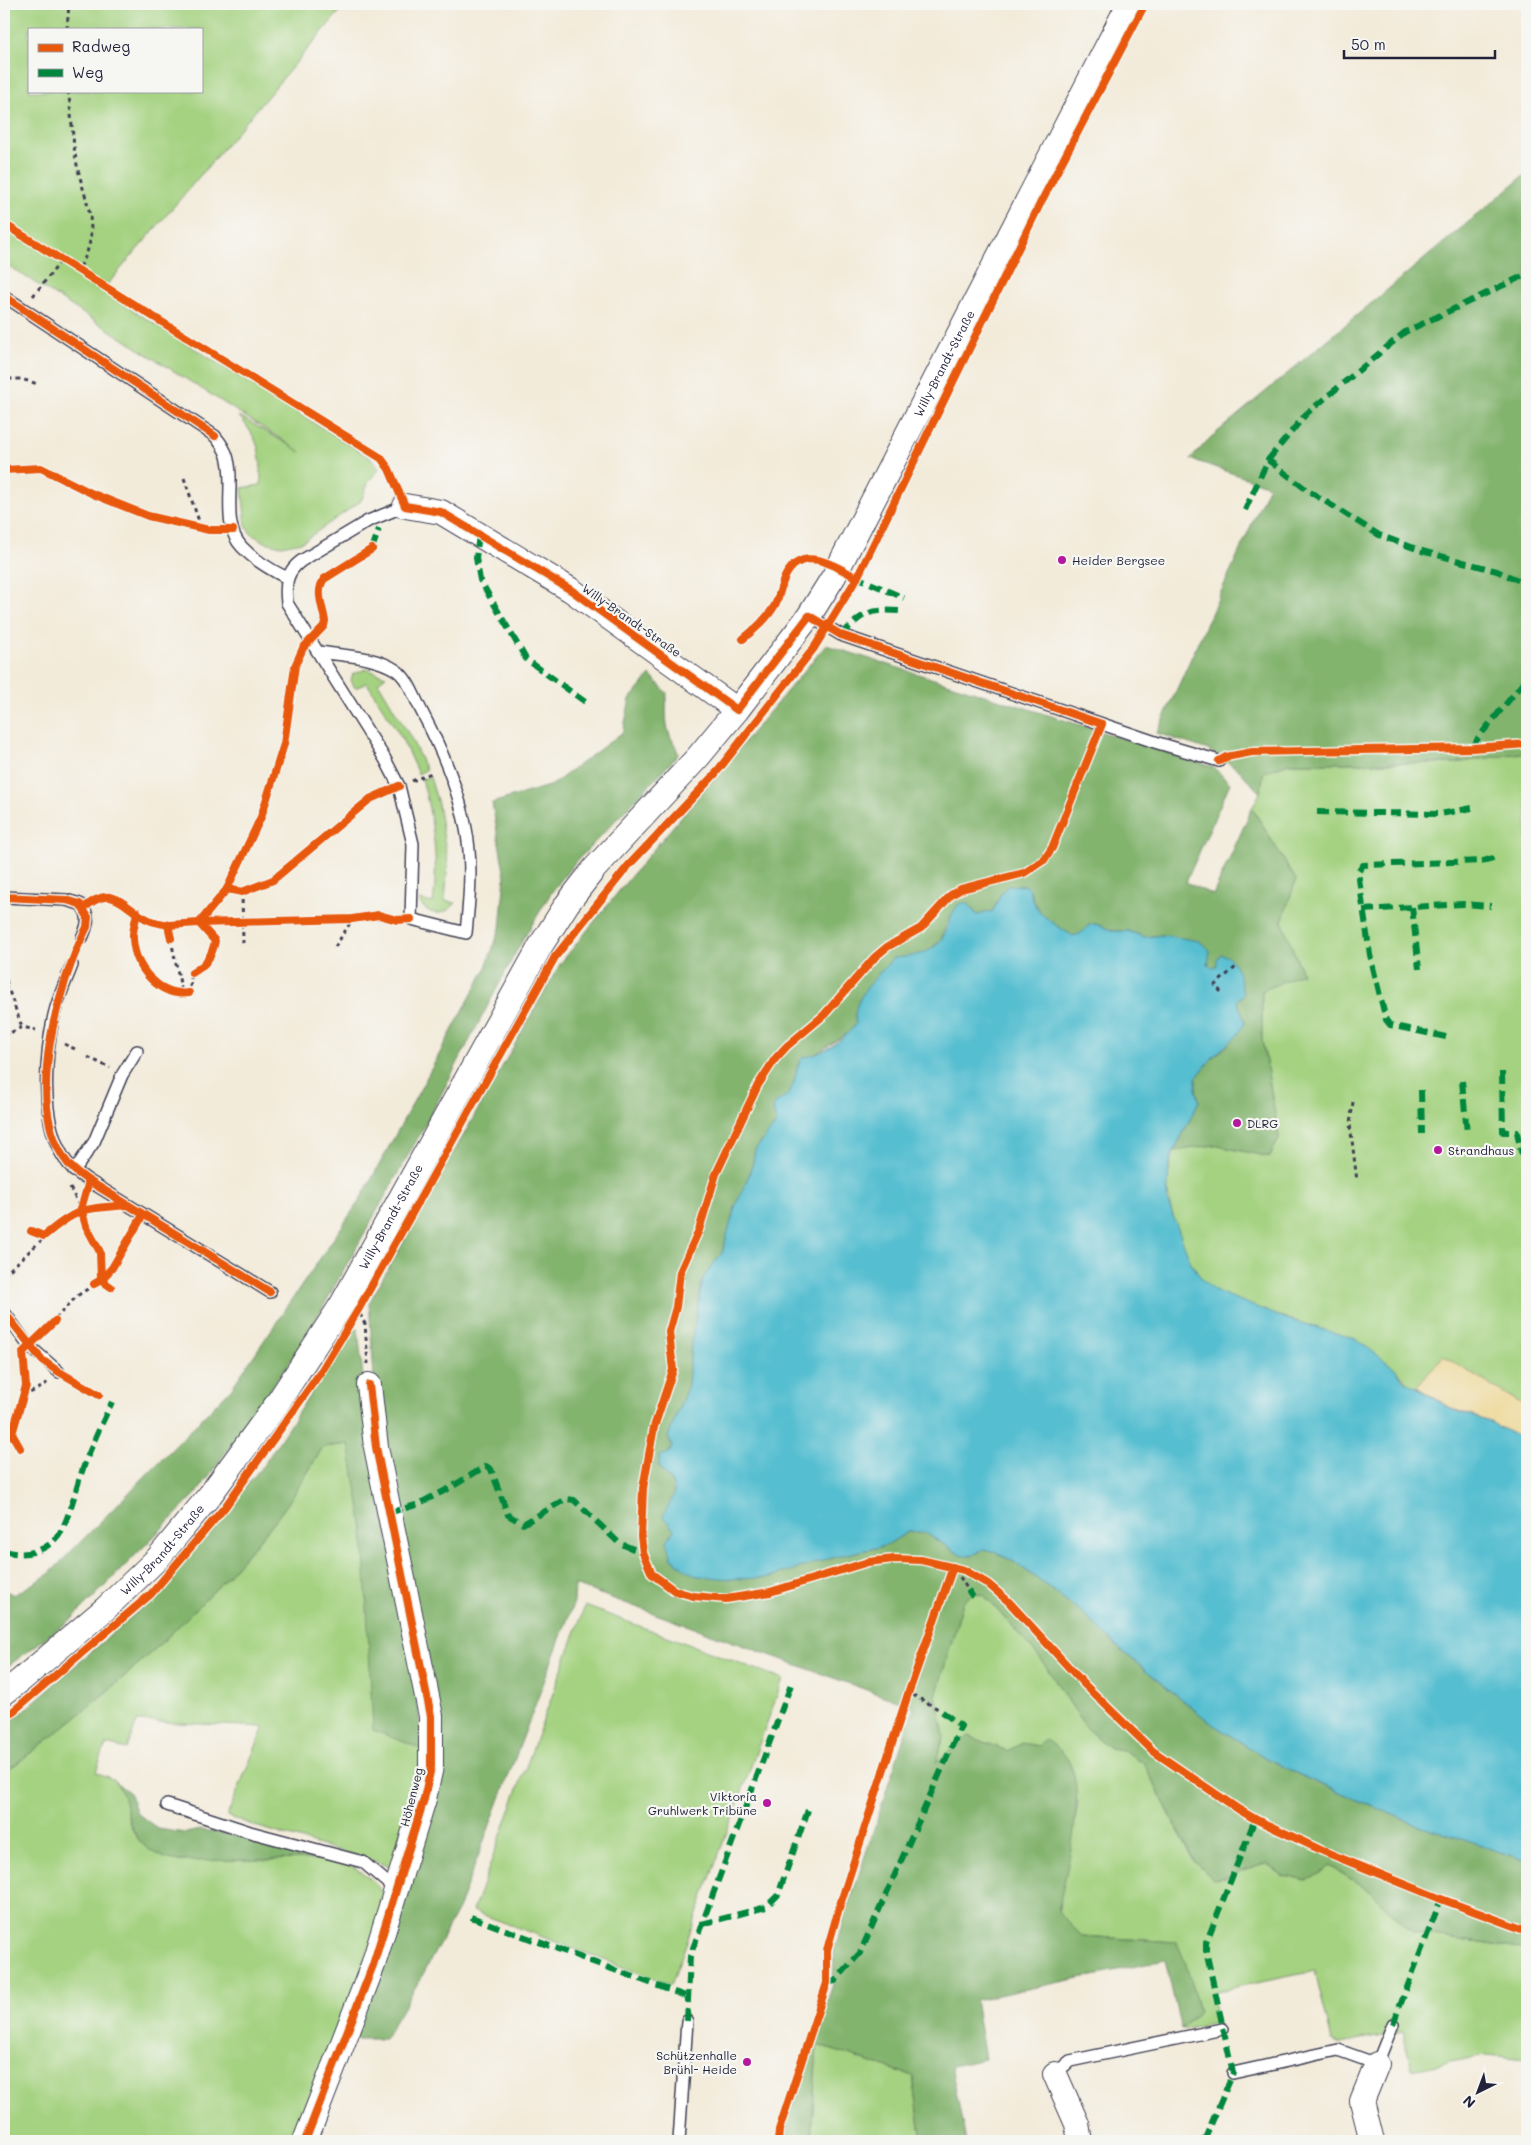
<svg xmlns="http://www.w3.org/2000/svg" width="1531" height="2145" font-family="Mali,sans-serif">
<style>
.green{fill:#a4d280;stroke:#637a5e;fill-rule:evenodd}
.forest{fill:#83b46e;stroke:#526b54}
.sand{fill:#eeda9e;stroke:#887e6c}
.water{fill:#54bed0;stroke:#3b7086}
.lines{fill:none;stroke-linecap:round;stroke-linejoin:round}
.lane-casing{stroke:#414053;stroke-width:14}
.street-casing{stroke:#414053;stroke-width:26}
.path{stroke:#414053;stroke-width:3;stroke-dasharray:4 4;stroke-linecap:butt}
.lane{stroke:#fff;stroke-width:11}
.street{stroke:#fff;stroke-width:24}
.quiet{stroke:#00873e;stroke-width:6;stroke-dasharray:12 6;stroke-linecap:butt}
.cycleway-casing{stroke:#f6f6f2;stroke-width:11}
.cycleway{stroke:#e8590c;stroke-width:8}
.poi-dot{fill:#b5179e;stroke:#f6f6f2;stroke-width:2}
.labels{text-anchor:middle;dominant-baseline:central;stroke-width:4.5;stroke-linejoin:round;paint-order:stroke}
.street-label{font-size:12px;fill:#22223b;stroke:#f6f6f2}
.poi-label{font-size:12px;fill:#22223b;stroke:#f6f6f2;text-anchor:start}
</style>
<rect width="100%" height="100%" fill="#f6f6f2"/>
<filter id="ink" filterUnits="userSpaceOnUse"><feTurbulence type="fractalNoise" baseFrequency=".02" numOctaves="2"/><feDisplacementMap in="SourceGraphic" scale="10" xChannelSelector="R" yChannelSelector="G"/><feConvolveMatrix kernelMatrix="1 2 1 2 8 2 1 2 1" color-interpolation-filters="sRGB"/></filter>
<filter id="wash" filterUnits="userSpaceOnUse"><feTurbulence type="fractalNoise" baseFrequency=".0096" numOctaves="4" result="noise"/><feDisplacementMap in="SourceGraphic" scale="20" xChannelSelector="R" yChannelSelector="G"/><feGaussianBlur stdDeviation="1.12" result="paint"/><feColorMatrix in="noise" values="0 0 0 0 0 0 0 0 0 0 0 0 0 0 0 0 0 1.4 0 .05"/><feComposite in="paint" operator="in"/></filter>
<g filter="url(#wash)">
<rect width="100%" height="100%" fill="#f3ebda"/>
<g class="green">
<path d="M4 4H346L102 291 372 459 379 469 369 481 361 501 302 542 281 546 265 542 251 534 246 526 242 488 261 485C261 451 260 442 239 416L301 452 4 263ZM29 29H201V91H29Z"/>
<path d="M366 669 386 676 378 682 411 738 426 770 418 774 401 737 367 683 355 688 351 680 353 674Z"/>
<path d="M1527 752V1441C1514 1435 1502 1427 1489 1422 1457 1408 1417 1397 1395 1368 1370 1355 1344 1338 1317 1328 1284 1316 1227 1304 1202 1280 1189 1267 1183 1246 1177 1229 1167 1199 1164 1183 1174 1151L1214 1145 1270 1157 1279 1137 1262 1039V990L1302 973 1282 921 1296 880 1252 808 1260 793 1264 772 1289 763H1455Z"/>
<path d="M430 777 438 804 448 863 445 901 456 903C445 916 430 917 420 903V900L433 903C439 859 433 821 422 779Z"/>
<path d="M350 1444 363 1529 422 1749 408 1826 397 1868 255 1826 227 1816 264 1727 137 1721 127 1749 106 1744 96 1772C103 1775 112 1778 117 1783 126 1792 126 1805 128 1816 133 1843 155 1858 180 1861L319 1859 346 1862 370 1878 386 1896 351 2008 305 2109 293 2141H4V1773C102 1700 196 1619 273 1523 292 1500 307 1473 323 1447Z"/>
<path d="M973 1593 984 1595 1041 1659 1087 1729 1110 1748 1123 1750 1143 1762 1194 1862 1224 1879 1254 1866 1268 1864 1283 1876 1307 1881 1330 1866 1371 1892 1413 1933 1527 1950V2059L1486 2055 1412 2070 1403 2032 1340 2044 1332 2041 1315 1971 1212 1992 1217 2023 1181 2030 1199 2011 1176 1942 1082 1936 1058 1912 1078 1802 1038 1746 1023 1743 1007 1751 969 1736 935 1763 944 1737 936 1696 963 1602Z"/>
<path d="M585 1606 783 1679 671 1985 473 1911Z"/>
<path d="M817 2045 913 2076 922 2141H811Z"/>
</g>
<g class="forest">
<path d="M1527 173V752L1455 763H1289L1264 772 1260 793 1238 769 1208 750 1157 733 1269 486 1191 459 1209 439Z"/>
<path d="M826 645 1213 767 1230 783 1186 882 1213 895 1252 808 1296 880 1282 921 1302 973 1262 991V1039L1279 1137 1270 1157 1214 1145 1174 1151 1199 1101 1196 1089V1078L1214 1056 1226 1047 1245 1022 1237 1001 1243 994 1217 966 1212 967 1208 965 1207 959 1163 935 1145 937 1128 931H1113L1096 924 1089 925 1081 933 1073 936C1055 925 1034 914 1031 891L1000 895 993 911 977 915 968 903 950 916 941 940 922 956 893 958 859 1000 856 1023 851 1031 813 1056 798 1063C796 1074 795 1086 788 1094 778 1107 769 1102 777 1123L755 1150 752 1168 735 1207 722 1254 703 1278 691 1344 688 1385 668 1437 672 1446 669 1453 660 1456 659 1467C679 1491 678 1489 664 1516L674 1530 672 1558 697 1576 766 1578 842 1555 885 1546 908 1532H924L959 1554 971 1556 983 1550 997 1553 1016 1563 1084 1614 1121 1650 1212 1724 1261 1755 1304 1777 1410 1822 1527 1861V1950L1413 1933 1371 1892 1331 1866 1307 1881 1283 1876 1268 1864C1248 1867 1232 1879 1213 1879L1195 1862 1143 1762 1123 1750 1110 1748 1087 1729 1041 1659 984 1595 973 1593 963 1602 936 1696 944 1737 936 1762 969 1736 1007 1751 1023 1743 1038 1746 1046 1740C1055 1745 1066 1754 1070 1764 1087 1798 1065 1875 1058 1912L1082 1936 1176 1942 1185 1961 1199 2011 1181 2030 1165 1960 975 2000 985 2059 951 2066 966 2141H922L913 2076 817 2045 811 2141H781L833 1984 834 1950 914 1707 575 1585 574 1602 459 1907 422 1976 384 2039H349L439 1778 376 1406 369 1303 560 964 632 875Z"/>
<path d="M650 675 667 693C666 705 665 721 669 733 672 741 677 746 678 755L572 866 551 893 518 948 424 1127 301 1346 197 1493 73 1618 4 1669V1590L14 1595 49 1574 231 1389 360 1200 485 970 500 928 505 877 492 803 552 785 623 732 630 699Z"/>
<path d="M354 1327 358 1329 367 1415 418 1704 422 1749 373 1730 363 1529 349 1444 323 1447C307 1473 292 1500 273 1523 196 1619 102 1700 4 1773V1728L156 1595 265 1463Z"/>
<path d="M116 1783 129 1792 137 1813 158 1829 185 1833 201 1830 252 1838 346 1862 319 1859 180 1861C155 1858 136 1845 129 1819 125 1805 125 1795 116 1783Z"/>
</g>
<path class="sand" d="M1443 1356 1527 1407V1441L1490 1422 1453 1409 1417 1387Z"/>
<path class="water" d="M1008 885 1027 886C1032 892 1030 895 1033 901 1041 918 1058 926 1073 936L1081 933 1089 925 1096 924 1113 931H1128L1145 937 1163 935 1199 941 1210 950 1208 965 1212 967 1217 966V959L1221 954C1238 958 1240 979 1243 994L1237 1001 1245 1022 1238 1035 1214 1056 1196 1078V1089L1199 1101 1174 1151 1169 1166 1167 1200 1191 1263 1201 1278 1216 1291 1284 1318 1356 1339 1395 1368 1403 1379 1453 1410 1490 1422 1527 1441V1861L1410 1822 1304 1777 1261 1755 1212 1724 1121 1650 1084 1614 1016 1563 997 1553 983 1550 971 1556 959 1554 924 1532H908L885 1546 842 1555 766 1578 730 1579 697 1576 685 1569 672 1558 667 1541 674 1530 663 1516C678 1489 679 1491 659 1467L660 1456 669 1453 672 1446 668 1437 688 1385 691 1344 703 1278 722 1253 735 1207 752 1168 755 1150 777 1123C775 1117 771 1110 775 1104 778 1100 785 1098 788 1094 797 1083 794 1068 803 1057 821 1056 847 1038 856 1023 850 999 878 976 893 958 915 956 935 955 946 931 952 917 949 916 960 903H967L977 915 993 911 1000 895Z"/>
</g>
<g filter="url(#ink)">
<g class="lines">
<defs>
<g id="lane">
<path d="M4 296 215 436C220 442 225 449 227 456 236 484 220 524 242 547 254 560 271 570 287 578"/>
<path d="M809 616 841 635 1158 743 1219 761"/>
<path d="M319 652C344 656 375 656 396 670 409 679 415 699 422 712 443 752 462 796 468 841 472 871 469 903 466 933L411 919 413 844 399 786 385 759 287 603C285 585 286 572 301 561L368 521 405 506"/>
<path d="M4 897 66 900 80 904C91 915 88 925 82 938"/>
<path d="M72 965C66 981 58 998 54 1015 45 1056 40 1121 64 1158 70 1168 79 1174 89 1181L270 1292"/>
<path d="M74 1171 94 1142 122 1075 137 1051"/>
<path d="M4 1312 28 1345 59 1372"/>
<path d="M167 1805 250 1832 363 1862 397 1891"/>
<path d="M1233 2073 1338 2050 1377 2064 1393 2024"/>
<path d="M1055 2074 1070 2061 1223 2029"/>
<path d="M679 2141 687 2021"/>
</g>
<g id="street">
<path d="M405 506 441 512 571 590 737 710"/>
<path id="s1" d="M4 1693 21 1680 105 1609 158 1558 210 1495 276 1405 342 1304 541 945 567 904 594 869 698 757 737 710 809 616 834 576 1129 4"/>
<path d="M1055 2074 1077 2124 1080 2141"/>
<path d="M305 2141 373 1965 424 1799 431 1767V1716L376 1447 369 1385"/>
<path d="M1372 2141 1362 2101 1377 2064"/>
</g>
</defs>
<use href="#lane" class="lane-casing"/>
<use href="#street" class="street-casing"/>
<g class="path">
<path d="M67 29 69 4"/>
<path d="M68 91C72 114 72 137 76 160 84 202 104 230 78 270"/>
<path d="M4 224 381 458 389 469 396 488"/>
<path d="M33 296 62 260"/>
<path d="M4 386 9 379H21L38 384"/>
<path d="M4 470C46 463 57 478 93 494 131 511 175 528 217 530"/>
<path d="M184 478 201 527"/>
<path d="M321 629C333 616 311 596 324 579L372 549"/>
<path d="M412 781 434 772"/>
<path d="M227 889 242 892 273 880 370 799 385 792"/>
<path d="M242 892 243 943"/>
<path d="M94 900C117 889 130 911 148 920 154 922 162 923 168 925"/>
<path d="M137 912C136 920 132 931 133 939 135 968 159 997 189 993L192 973C206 965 212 956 215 941L199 924"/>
<path d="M199 923 352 919 379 915 396 920"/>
<path d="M335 947 352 920"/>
<path d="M6 980 8 988"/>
<path d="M4 987 8 988 22 1027"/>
<path d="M1221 992 1215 985 1237 966"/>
<path d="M183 998 168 925 199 923 227 889 261 817 284 744 295 666 301 652"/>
<path d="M4 1036 22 1027 36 1030"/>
<path d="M64 1044 75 1049"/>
<path d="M88 1057 110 1068"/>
<path d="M1353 1102 1350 1124 1357 1181"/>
<path d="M70 1188 81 1209"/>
<path d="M31 1231 44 1236"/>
<path d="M4 1275 63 1220 81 1209 102 1207"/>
<path d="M111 1287 101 1280 112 1268 136 1226"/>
<path d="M360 1314 365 1324 368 1364"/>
<path d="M39 1336 77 1296 101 1280C101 1271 103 1261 100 1252 93 1228 78 1224 85 1195"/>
<path d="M23 1396 44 1386 48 1381"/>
<path d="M4 1431 12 1434"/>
<path d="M20 1448 12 1434 26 1386 23 1361"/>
<path d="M960 1577 968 1590"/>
<path d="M913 1695 940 1710"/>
</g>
<use href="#lane" class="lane"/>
<use href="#street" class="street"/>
<g class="quiet">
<path d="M1268 460 1306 414 1405 332 1527 274"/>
<path d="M1245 510 1268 460 1307 490 1379 535 1422 551 1497 571 1527 584"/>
<path d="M479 535 476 558 480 580 526 659 588 704"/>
<path d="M372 549 379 529"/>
<path d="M854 576 904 598"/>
<path d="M841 635C864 613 867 609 899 611"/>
<path d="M1473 748 1478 738 1527 678"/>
<path d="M1317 812 1440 814 1472 808"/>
<path d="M1412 907 1419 969"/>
<path d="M1363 910 1463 904 1491 906"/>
<path d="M1446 1037 1390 1025 1386 1020 1370 955 1358 872 1363 865 1483 861 1496 857"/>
<path d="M1502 1072 1503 1132H1517L1521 1152H1527"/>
<path d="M1462 1081 1467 1133"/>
<path d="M1421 1090 1422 1134"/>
<path d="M388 1513 416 1505 448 1489 486 1466 491 1469 508 1515 523 1524 566 1499 574 1500 619 1543 643 1553"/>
<path d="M4 1551C23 1556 42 1554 56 1538 68 1526 77 1483 84 1466 92 1444 102 1423 112 1402"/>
<path d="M968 1590 973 1597"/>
<path d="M471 1917 688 1997"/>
<path d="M702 1924 766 1907 778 1895 808 1810"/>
<path d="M827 1983 835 1981 860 1953 961 1726 940 1710"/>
<path d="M687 2021 690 1956 792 1682"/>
<path d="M1393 2024 1441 1899"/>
<path d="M1204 2141 1233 2073 1206 1951V1943L1255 1819"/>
</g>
<defs>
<g id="cycleway">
<path d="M4 224 381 458 389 469 405 506 441 512 571 590 737 710 809 616 841 635 1102 724 1052 848 1044 860 1024 873 961 889 951 895 921 928 887 947 875 957 824 1015 787 1046 775 1059 758 1085 716 1174 699 1230 680 1272 676 1307 669 1332 673 1370 654 1427 643 1488 641 1537 643 1553 652 1574 675 1591 693 1596 726 1599 770 1592 868 1562 894 1559 921 1560 964 1570 988 1584 1008 1601 1085 1685 1153 1751 1238 1809 1255 1819 1323 1851 1441 1899 1527 1931"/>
<path d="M4 296 215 436"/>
<path d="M4 470 41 468 93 494 148 516 209 530H233"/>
<path d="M743 639C755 629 767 619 775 605 780 595 781 584 786 575 803 544 836 566 857 578"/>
<path d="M1219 761 1226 757 1252 752 1473 748 1527 744"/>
<path d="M227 889 242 892 273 880 370 799 399 786"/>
<path d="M4 897 66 900 80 904 88 917 87 927C58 984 25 1100 64 1158 70 1168 79 1174 89 1181L270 1292"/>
<path d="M84 908C115 882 122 908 149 920 155 923 162 923 168 925"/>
<path d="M137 912C136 920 132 931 133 939 135 968 159 997 189 993"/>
<path d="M199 923 352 919 379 915 397 920 411 919"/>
<path d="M171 938 168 925 199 923 227 889 261 817 284 744 295 666 303 648 324 626 325 621C323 607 315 592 324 579L372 549"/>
<path d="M192 973C206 965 212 956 215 941L199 923"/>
<path d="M89 1181 81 1209 86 1226 100 1252 101 1280 94 1284"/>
<path d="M31 1231 44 1236C78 1207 84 1209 127 1205"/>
<path d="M111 1287 101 1280 112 1268 143 1215"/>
<path d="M4 1312 42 1360 56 1370 99 1395"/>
<path d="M20 1448 12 1434 26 1386 23 1352 55 1321"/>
<path d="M4 1719 151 1594 225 1507 320 1373 358 1310 555 957 628 866 715 774 814 648 857 578 1041 202 1145 4"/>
<path d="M305 2141 373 1965 424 1799 431 1767V1716L376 1447 369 1385"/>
<path d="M778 2141 779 2130 827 1983V1950L839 1908 908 1694 953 1567"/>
</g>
</defs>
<use href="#cycleway" class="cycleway-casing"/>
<use href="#cycleway" class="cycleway"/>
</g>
</g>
<g class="poi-dot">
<circle cx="1062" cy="560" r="5"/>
<circle cx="1237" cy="1123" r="5"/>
<circle cx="1438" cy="1150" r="5"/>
<circle cx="767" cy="1803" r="5"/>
<circle cx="747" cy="2062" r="5"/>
</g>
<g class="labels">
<g class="street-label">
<text stroke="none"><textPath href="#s1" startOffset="1641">Willy-Brandt-Straße</textPath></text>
<text transform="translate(632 620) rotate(35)">Willy-Brandt-Straße</text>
<text stroke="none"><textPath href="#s1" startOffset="619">Willy-Brandt-Straße</textPath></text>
<text stroke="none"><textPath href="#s1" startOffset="214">Willy-Brandt-Straße</textPath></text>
<text transform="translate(411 1797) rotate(-76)">Höhenweg</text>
</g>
<g class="poi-label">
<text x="1072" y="560">Heider Bergsee</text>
<text x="1247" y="1123">DLRG</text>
<text x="1448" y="1150">Strandhaus</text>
<text x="757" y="1796" text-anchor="end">Viktoria<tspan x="757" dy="14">Gruhlwerk Tribüne</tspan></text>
<text x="737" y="2055" text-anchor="end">Schützenhalle<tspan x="737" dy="14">Brühl- Heide</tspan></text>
</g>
</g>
<rect width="1531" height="2145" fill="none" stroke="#f6f6f2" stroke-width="20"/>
<rect x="28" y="28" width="175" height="65" fill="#f6f6f2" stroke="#a1a1a9"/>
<rect x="38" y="44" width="25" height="8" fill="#e8590c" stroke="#a1a1a9"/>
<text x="72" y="52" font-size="15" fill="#22223b">Radweg</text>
<rect x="38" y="69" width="25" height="8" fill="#00873e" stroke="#a1a1a9"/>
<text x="72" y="78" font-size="15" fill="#22223b">Weg</text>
<g transform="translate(1478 2092) rotate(222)" stroke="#f6f6f2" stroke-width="4" paint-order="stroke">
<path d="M0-4L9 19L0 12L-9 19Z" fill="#22223b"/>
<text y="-8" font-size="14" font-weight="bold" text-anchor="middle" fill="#22223b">N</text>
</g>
<path d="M1344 50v8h151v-8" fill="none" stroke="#22223b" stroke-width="2.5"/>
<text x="1351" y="50" font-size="15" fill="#22223b" stroke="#f6f6f2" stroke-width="4" paint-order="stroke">50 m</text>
</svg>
